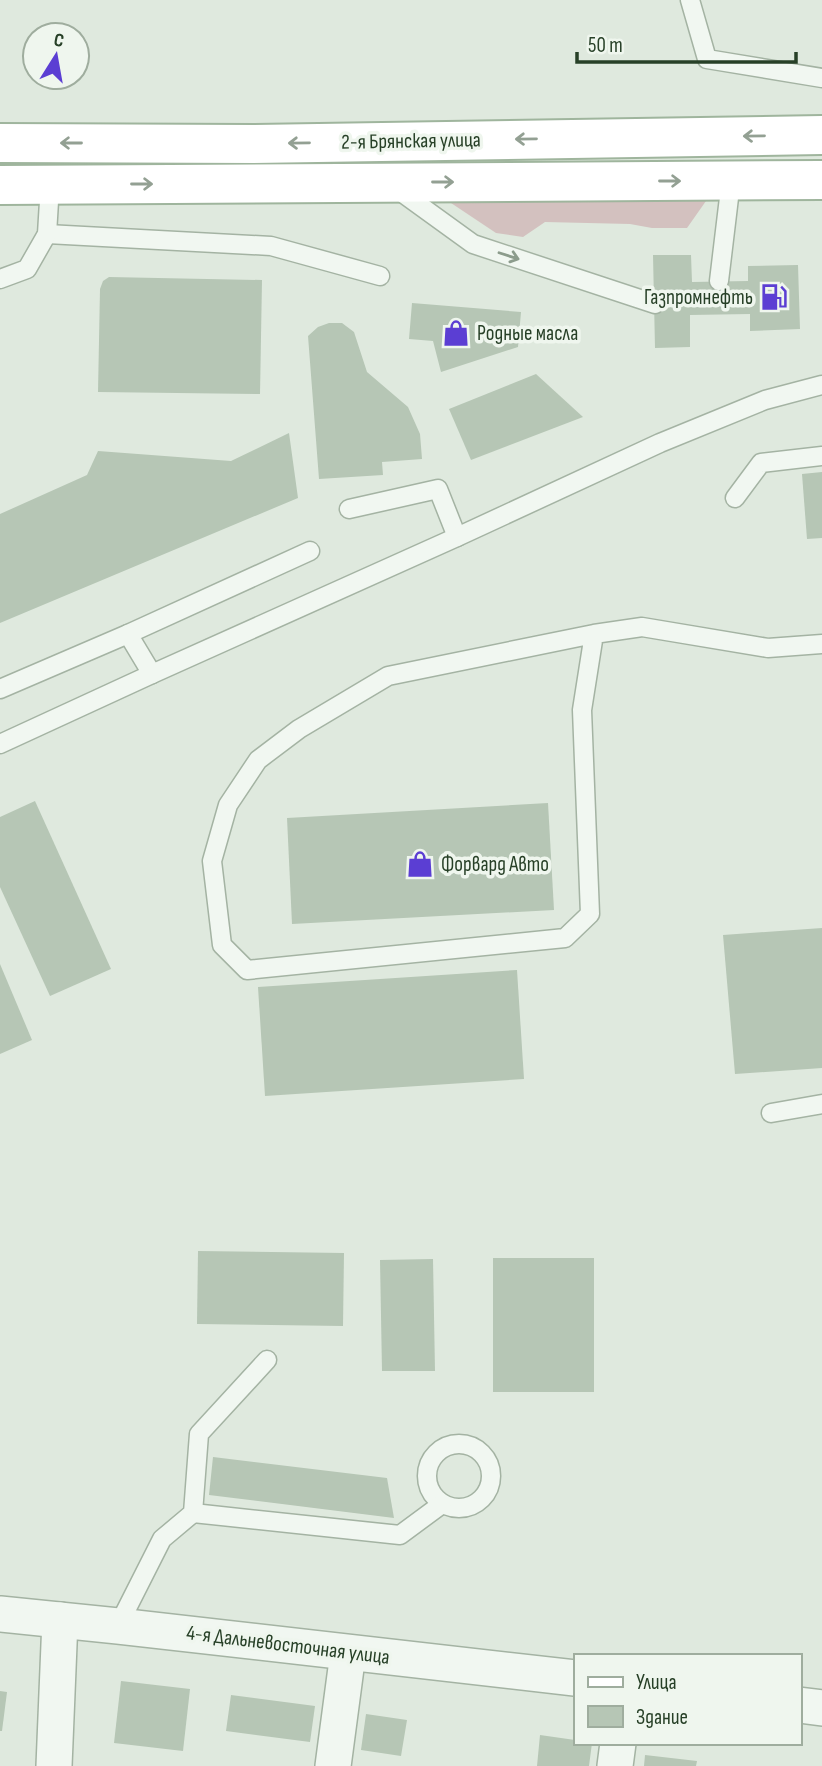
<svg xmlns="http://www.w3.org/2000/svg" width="822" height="1766" font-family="'Sofia Sans Condensed',sans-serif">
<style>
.green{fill:#d3c1bf}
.building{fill:#b6c6b5}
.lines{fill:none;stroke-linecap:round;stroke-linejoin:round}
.service-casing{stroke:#a4b3a3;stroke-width:21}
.minor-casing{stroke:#a4b3a3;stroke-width:38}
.primary-casing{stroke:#9fb59d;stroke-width:42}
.service{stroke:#f1f7f1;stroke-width:18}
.minor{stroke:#f1f7f1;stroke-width:35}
.primary{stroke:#fff;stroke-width:38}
.oneway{stroke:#93a093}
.oneway2{stroke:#8c9c8c}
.labels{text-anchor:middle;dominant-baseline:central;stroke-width:7;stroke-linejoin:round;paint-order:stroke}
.street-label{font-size:21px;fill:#274027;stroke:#eff6ee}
.poi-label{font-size:21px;fill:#274027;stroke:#eff6ee;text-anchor:start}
</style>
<rect width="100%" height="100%" fill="#dfe9de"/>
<path class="green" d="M448 201H706L687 228H652L630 224 545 222 523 237 496 233Z"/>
<g class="building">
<path d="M653 255H691L692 282 748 281V266L798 265 800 329 750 331V314L690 315V347L655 348Z"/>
<path d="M109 277 262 280 260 394 98 392 100 289 103 281Z"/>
<path d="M412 303 521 312 518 347 441 372 433 341 409 339Z"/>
<path d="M329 323H342L354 332 367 372 408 407 420 434 422 459 382 462 383 475 319 479 308 336 318 327Z"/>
<path d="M536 374 583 417 471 460 449 409Z"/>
<path d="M289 433 298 498 0 623V514L87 475 98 451 231 461Z"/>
<path d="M822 472V538L807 539 802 474Z"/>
<path d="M35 801 111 969 50 996 0 887V817Z"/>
<path d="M548 803 554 910 292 924 287 818Z"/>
<path d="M822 928V1068L735 1074 723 935Z"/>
<path d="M0 964 32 1040 0 1054Z"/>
<path d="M517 970 524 1079 265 1096 258 987Z"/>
<path d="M198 1251 344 1253 343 1326 197 1324Z"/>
<rect x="493" y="1258" width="101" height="134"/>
<path d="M433 1259 435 1371H382L380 1260Z"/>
<path d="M213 1457 387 1478 394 1518 209 1495Z"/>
<path d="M121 1681 190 1689 183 1751 114 1743Z"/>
<path d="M0 1691 7 1692 2 1731H0Z"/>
<path d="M231 1695 315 1706 310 1742 226 1731Z"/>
<path d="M366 1714 407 1720 401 1756 361 1750Z"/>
<path d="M540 1735 575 1740V1743H592L589 1766H537Z"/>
<path d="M645 1755 697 1761 696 1766H644Z"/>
</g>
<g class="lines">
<defs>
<g id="service">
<path d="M690 0 707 59 822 78"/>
<path d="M397 189 473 244 655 304"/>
<path d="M47 234 271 246 380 276"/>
<path d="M0 279 27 269 47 234 50 185"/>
<path d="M719 281 731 181"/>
<path d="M735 498 761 463 822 456"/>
<path d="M349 509 438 489 457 537"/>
<path d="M594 634 582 710 590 914 565 938 247 970 222 945 212 861 228 805 258 760 299 729 388 676 594 634 642 627 768 648 822 644"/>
<path d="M152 674 128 634 310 551"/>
<path d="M0 689 128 634"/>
<path d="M0 744 152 674 457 537 660 443 765 400 822 385"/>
<path d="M771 1113 822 1104"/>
<circle cx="459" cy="1476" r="32"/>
<path d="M193 1513 400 1535 442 1504"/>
<path d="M118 1626 162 1539 193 1513 199 1434 267 1360"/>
</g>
<g id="minor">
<path d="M0 1614 118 1626 575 1678"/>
<path d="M799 1705 822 1708"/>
<path d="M54 1766 60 1620"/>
<path d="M333 1766 348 1653"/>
<path d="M615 1766 618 1743"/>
</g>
<g id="primary">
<path d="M0 143 254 144 822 135"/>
<path d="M0 185 822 180"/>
</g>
</defs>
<use href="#service" class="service-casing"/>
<use href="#minor" class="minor-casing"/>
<use href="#primary" class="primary-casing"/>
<use href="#service" class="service"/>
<use href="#minor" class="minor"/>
<use href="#primary" class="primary"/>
</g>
<defs><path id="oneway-shaft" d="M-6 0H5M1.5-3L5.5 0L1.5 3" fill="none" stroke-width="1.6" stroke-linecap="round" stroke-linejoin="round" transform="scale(1.75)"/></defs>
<g class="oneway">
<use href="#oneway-shaft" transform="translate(754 136) rotate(179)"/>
<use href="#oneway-shaft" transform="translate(526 139) rotate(179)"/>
<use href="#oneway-shaft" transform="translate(71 143) rotate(-180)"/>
<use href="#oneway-shaft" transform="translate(299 143) rotate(179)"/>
<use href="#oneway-shaft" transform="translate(670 181)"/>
<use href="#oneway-shaft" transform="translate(443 182)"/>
<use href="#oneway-shaft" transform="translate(142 184)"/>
</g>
<use class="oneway2" href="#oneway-shaft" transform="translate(509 256) rotate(18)"/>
<defs>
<symbol id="fuel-bare" viewBox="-9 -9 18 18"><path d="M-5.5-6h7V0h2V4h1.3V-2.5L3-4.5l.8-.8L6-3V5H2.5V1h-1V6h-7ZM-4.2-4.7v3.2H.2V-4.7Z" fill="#5b3ed3" stroke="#eff6ee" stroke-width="2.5" paint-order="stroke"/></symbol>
<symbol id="shop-bare" viewBox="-9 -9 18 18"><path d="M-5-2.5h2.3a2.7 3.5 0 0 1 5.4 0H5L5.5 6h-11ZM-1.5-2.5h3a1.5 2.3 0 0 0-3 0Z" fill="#5b3ed3" stroke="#eff6ee" stroke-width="2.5" paint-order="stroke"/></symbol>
</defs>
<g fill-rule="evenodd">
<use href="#fuel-bare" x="755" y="278" width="38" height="38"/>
<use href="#shop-bare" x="437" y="314" width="38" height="38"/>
<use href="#shop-bare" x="401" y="845" width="38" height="38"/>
</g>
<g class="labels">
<g class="street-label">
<text transform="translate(411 141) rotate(-1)">2-я Брянская улица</text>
<text transform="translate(288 1645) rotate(7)">4-я Дальневосточная улица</text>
</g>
<g class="poi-label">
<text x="753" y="297" text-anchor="end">Газпромнефть</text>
<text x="477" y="333">Родные масла</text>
<text x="441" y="864">Форвард Авто</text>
</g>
</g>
<rect x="574" y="1654" width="228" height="91" fill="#eff6ee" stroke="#9fad9e" stroke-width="2"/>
<rect x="588" y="1677" width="35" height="10" fill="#ffffff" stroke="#9fad9e" stroke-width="2"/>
<text x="636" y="1689" font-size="21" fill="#274027">Улица</text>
<rect x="588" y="1706" width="35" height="21" fill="#b6c6b5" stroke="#9fad9e" stroke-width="2"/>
<text x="636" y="1724" font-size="21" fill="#274027">Здание</text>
<g transform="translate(56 56) rotate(11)"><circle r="33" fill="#eff6ee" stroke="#9fad9e" stroke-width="2"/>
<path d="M0-5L12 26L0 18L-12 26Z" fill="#5b3ed3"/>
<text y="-10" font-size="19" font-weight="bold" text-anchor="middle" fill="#274027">С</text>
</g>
<path d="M577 52v10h219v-10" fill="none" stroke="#274027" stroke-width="3.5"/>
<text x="588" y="52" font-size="21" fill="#274027" stroke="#eff6ee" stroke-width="5" paint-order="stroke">50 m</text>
</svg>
